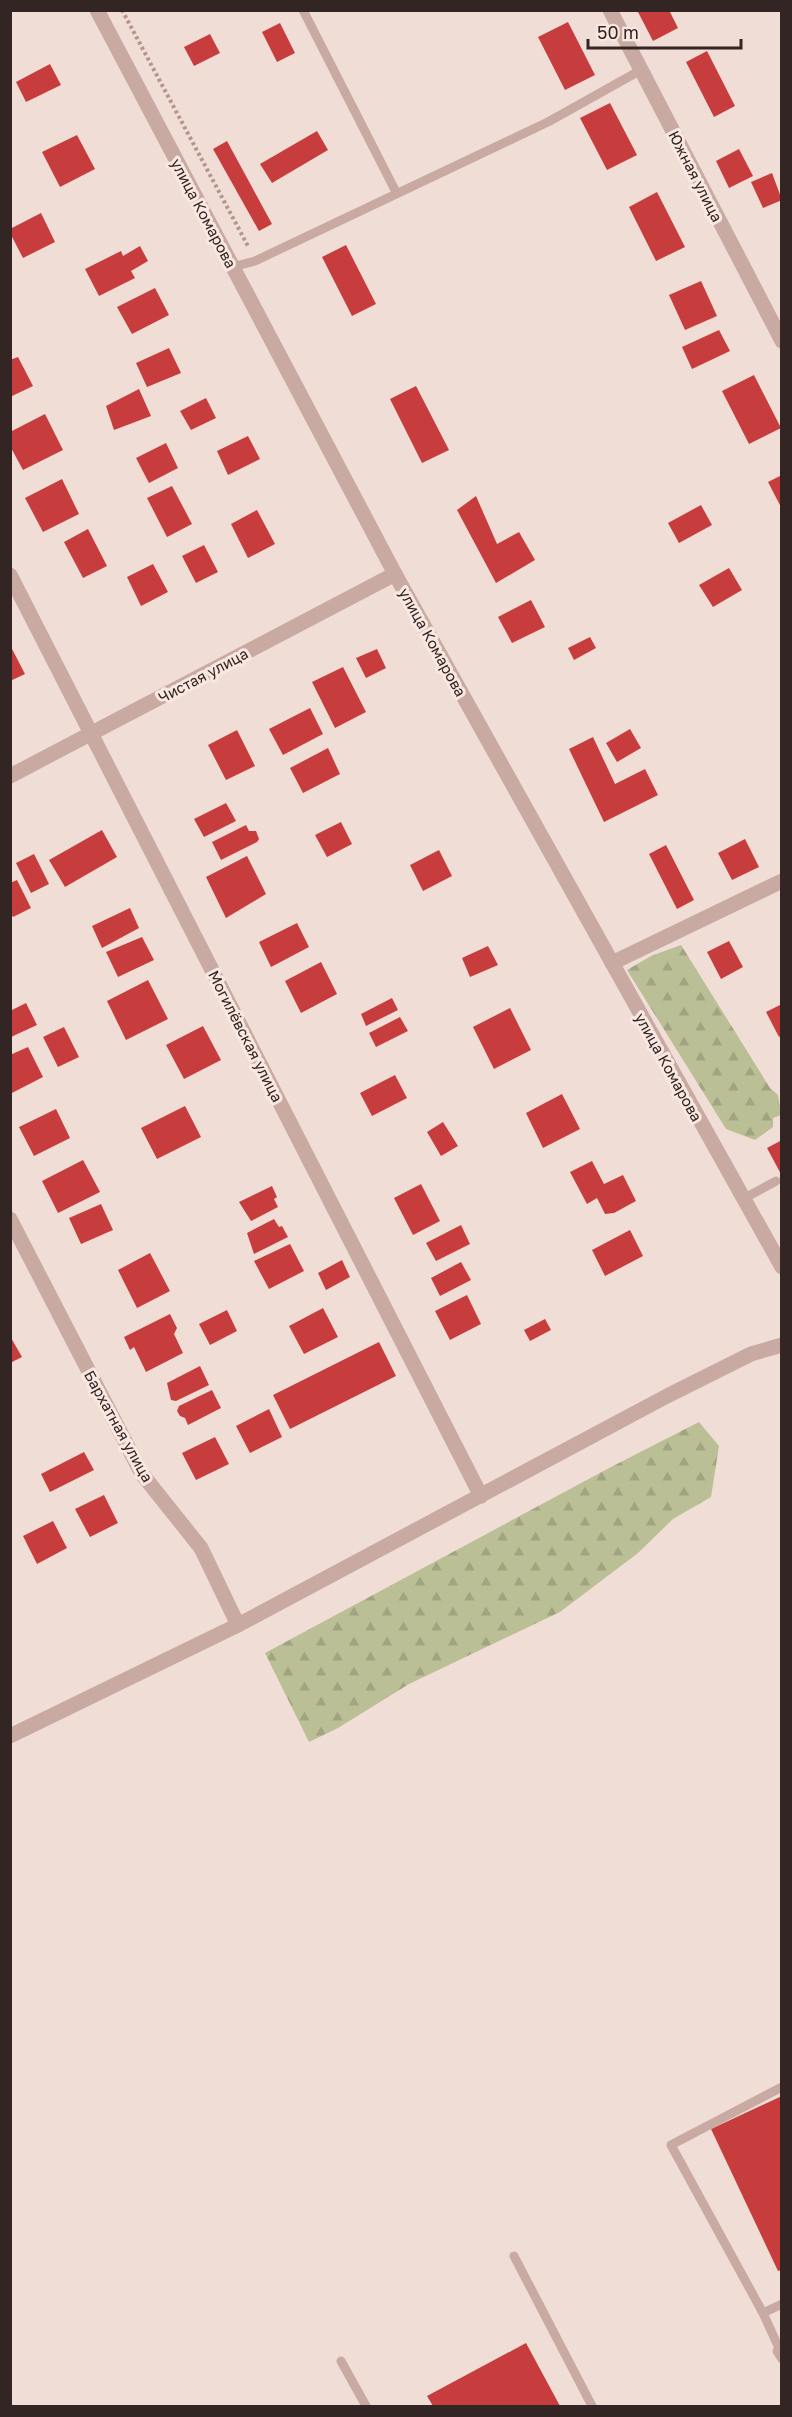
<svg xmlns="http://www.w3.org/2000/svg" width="792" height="2417" font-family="'Golos Text',sans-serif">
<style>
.forest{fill:url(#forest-firs)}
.building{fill:#c73d3d}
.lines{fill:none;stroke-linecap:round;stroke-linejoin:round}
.path{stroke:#b4948c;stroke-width:4;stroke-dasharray:3 3;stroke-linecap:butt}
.service{stroke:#c8aaa2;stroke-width:9}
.minor{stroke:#c8aaa2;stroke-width:15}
.tertiary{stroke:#c8aaa2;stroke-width:15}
.labels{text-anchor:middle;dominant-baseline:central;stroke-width:6;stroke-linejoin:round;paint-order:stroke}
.street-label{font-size:15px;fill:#322524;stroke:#f9e8e1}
</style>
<defs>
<pattern id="forest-firs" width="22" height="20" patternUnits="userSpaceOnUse" patternTransform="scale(1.5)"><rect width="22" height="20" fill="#bbbf96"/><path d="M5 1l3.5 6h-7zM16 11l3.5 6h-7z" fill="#a1a481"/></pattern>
</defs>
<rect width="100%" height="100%" fill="#f0ddd5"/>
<g class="forest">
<path d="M681 945 770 1088 778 1095 781 1115 773 1118V1127L755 1140 726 1129 627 970 651 956Z"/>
<path d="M699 1422 719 1446 711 1497 673 1519 638 1553 560 1612 409 1684 338 1728 309 1742 265 1653 611 1467Z"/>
</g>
<g class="building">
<path d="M641 10H669L678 28 653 41 638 12Z"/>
<path d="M568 22 595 75 565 90 538 37Z"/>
<path d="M280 23 295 53 277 62 262 32Z"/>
<path d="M210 34 220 53 194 66 184 47Z"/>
<path d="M707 51 735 106 714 117 686 62Z"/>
<path d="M50 64 61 85 26 102 16 82Z"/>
<path d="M610 103 637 155 607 170 580 118Z"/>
<path d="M317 131 328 150 272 183 260 164Z"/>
<path d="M77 135 95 169 60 187 42 152Z"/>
<path d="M227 141 272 224 259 231 213 149Z"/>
<path d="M739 149 753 176 729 188 716 161Z"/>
<path d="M772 173 782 200 763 208 751 182Z"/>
<path d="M657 192 685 247 656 261 629 207Z"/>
<path d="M41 213 55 242 23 258 10 233V229Z"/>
<path d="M346 245 376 304 352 316 322 257Z"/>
<path d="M140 246 148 261 131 271 135 278 99 296 85 269 121 251 123 256Z"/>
<path d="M701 281 717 316 685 330 669 295Z"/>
<path d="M155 288 169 315 132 334 117 307Z"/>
<path d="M719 330 730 351 692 369 682 347Z"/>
<path d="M169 348 181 373 147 387 136 363Z"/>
<path d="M18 357 33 386 10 397V360Z"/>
<path d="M754 375 781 428 749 444 722 391Z"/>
<path d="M416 386 449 450 422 463 390 399Z"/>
<path d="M139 389 151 416 114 430 106 406Z"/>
<path d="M206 398 216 418 191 430 180 411Z"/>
<path d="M45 414 63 450 23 470 10 446V432Z"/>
<path d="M248 436 260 459 228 475 217 451Z"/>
<path d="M166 443 178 468 149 483 136 458Z"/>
<path d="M782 475V509L768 482Z"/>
<path d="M62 479 79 514 43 532 25 498Z"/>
<path d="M172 486 192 524 167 537 147 498Z"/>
<path d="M476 496 497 544 519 532 535 560 496 583 457 510Z"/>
<path d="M701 505 712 525 679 543 668 523Z"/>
<path d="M257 510 275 544 248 558 231 524Z"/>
<path d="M88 529 107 566 83 578 64 542Z"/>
<path d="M204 545 218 572 196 583 182 556Z"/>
<path d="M153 564 168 592 141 606 127 577Z"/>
<path d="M729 568 742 590 713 607 699 585Z"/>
<path d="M531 600 545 627 512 643 498 617Z"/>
<path d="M590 637 596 648 574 660 568 648Z"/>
<path d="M10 645 25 674 10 681Z"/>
<path d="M377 649 386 668 366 678 356 658Z"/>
<path d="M343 667 366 712 335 728 312 682Z"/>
<path d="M310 708 323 734 283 755 269 729Z"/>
<path d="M630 729 641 748 617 762 606 743Z"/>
<path d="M237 730 255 766 226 780 208 745Z"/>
<path d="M593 737 615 784 645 769 658 795 604 822 569 749Z"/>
<path d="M328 748 340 774 303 793 290 768Z"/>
<path d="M226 803 236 821 204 837 194 819Z"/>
<path d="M341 822 352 844 327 857 315 835Z"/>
<path d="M246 825 249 831H256L259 839 257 842 221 860 212 842Z"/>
<path d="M102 830 117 857 65 887 49 860Z"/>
<path d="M745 839 759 867 732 880 718 853Z"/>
<path d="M666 845 694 900 677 909 649 854Z"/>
<path d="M439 850 452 876 423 891 410 865Z"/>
<path d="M34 854 49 884 31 893 16 863Z"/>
<path d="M247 856 266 894 226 918 206 877Z"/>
<path d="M17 880 31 908 13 917 10 912V883Z"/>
<path d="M130 908 139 928 102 948 92 926Z"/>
<path d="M297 923 309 947 271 967 259 942Z"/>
<path d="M142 937 154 960 118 977 106 952Z"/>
<path d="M729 941 743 967 721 979 707 952Z"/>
<path d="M488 946 498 965 470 977 462 958Z"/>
<path d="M321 962 337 994 301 1013 285 981Z"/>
<path d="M148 980 168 1019 126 1040 107 1001Z"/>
<path d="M392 998 398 1010 366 1026 361 1014Z"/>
<path d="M26 1003 37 1025 11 1037 10 1011Z"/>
<path d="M782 1004V1035L779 1037 766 1012Z"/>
<path d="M510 1008 531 1050 494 1069 473 1027Z"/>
<path d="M400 1017 408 1031 376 1047 369 1033Z"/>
<path d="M203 1026 221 1060 184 1079 166 1045Z"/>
<path d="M64 1027 79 1057 58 1067 43 1037Z"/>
<path d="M28 1047 43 1077 10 1094V1055Z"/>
<path d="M395 1075 407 1098 372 1116 360 1093Z"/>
<path d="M562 1094 580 1129 543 1148 526 1113Z"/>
<path d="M185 1106 201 1137 157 1159 141 1128Z"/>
<path d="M56 1109 70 1138 34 1156 19 1127Z"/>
<path d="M443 1122 458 1146 441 1156 427 1132Z"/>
<path d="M782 1140V1176L767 1148Z"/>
<path d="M83 1160 100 1192 58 1213 42 1181Z"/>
<path d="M592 1161 604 1184 623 1175 636 1201 614 1213 605 1214 597 1198 587 1204 570 1172Z"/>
<path d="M421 1184 440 1221 413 1235 394 1198Z"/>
<path d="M272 1186 277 1197 274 1199 278 1207 251 1221 239 1202Z"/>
<path d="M101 1204 113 1230 81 1244 69 1218Z"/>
<path d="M274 1219 279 1227 282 1226 288 1237 254 1254 247 1233Z"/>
<path d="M461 1225 470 1244 436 1261 426 1243Z"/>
<path d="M630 1230 643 1256 605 1276 592 1250Z"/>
<path d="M290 1244 304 1271 269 1289 254 1261Z"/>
<path d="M150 1253 170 1291 137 1308 118 1270Z"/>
<path d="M342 1260 350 1277 326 1290 318 1273Z"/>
<path d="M461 1262 471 1280 440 1296 431 1278Z"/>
<path d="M467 1295 481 1324 450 1340 435 1311Z"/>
<path d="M323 1308 338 1337 304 1354 289 1326Z"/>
<path d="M227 1310 237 1331 210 1345 199 1324Z"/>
<path d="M170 1314 177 1328 174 1334 183 1353 146 1372 134 1347 130 1350 124 1337Z"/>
<path d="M545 1319 551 1330 530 1341 524 1330Z"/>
<path d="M10 1336 22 1357 10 1363Z"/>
<path d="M379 1342 396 1376 290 1429 273 1395Z"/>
<path d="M200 1366 209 1385 176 1401 171 1400 167 1383Z"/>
<path d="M212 1390 221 1408 188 1425 185 1418 180 1416 177 1411 179 1406Z"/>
<path d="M269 1409 282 1437 250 1453 236 1426Z"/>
<path d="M215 1437 229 1464 196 1480 182 1453Z"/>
<path d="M84 1452 94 1470 50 1492 41 1474Z"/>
<path d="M104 1495 118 1523 90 1537 75 1509Z"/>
<path d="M53 1521 67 1548 37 1564 23 1536Z"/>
<path d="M782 2096V2270L778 2271 711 2129Z"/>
<path d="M526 2343 560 2406H433L427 2396Z"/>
</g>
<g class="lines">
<path class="path" d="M122 10 249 248"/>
<g class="service">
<path d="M303 10 396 192"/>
<path d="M232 267 255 261 548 122 641 70"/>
<path d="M743 1199 776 1181"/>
<path d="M514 2256 592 2406"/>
<path d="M763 2313 671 2145 782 2087"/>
<path d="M778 2346 763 2313 782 2304"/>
<path d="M782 2349 777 2351 782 2359"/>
<path d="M341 2361 366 2406"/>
</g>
<g class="minor">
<path d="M610 10 782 341"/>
<path d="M10 575 481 1496"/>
<path d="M10 776 395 574"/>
<path d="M612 963 782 881"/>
<path d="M10 1219 142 1474 201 1548 238 1625"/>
<path d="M10 1736 238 1625 667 1396 751 1354 782 1345"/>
</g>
<path class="tertiary" d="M97 10 395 574 782 1267"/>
</g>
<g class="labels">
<g class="street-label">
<text transform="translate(696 176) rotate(63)">Южная улица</text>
<text transform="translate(204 213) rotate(62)">улица Комарова</text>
<text transform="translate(433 642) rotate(61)">улица Комарова</text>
<text transform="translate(203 675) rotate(-28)">Чистая улица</text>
<text transform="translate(246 1036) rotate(63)">Могилёвская улица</text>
<text transform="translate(669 1067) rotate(61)">улица Комарова</text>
<text transform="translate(119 1426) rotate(61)">Бархатная улица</text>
</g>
</g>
<rect width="792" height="2417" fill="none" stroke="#322524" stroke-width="24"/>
<path d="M588 39v9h153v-9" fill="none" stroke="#322524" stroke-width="3"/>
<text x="597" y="39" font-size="18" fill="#322524" stroke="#f9e8e1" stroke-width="4.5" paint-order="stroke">50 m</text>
</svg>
